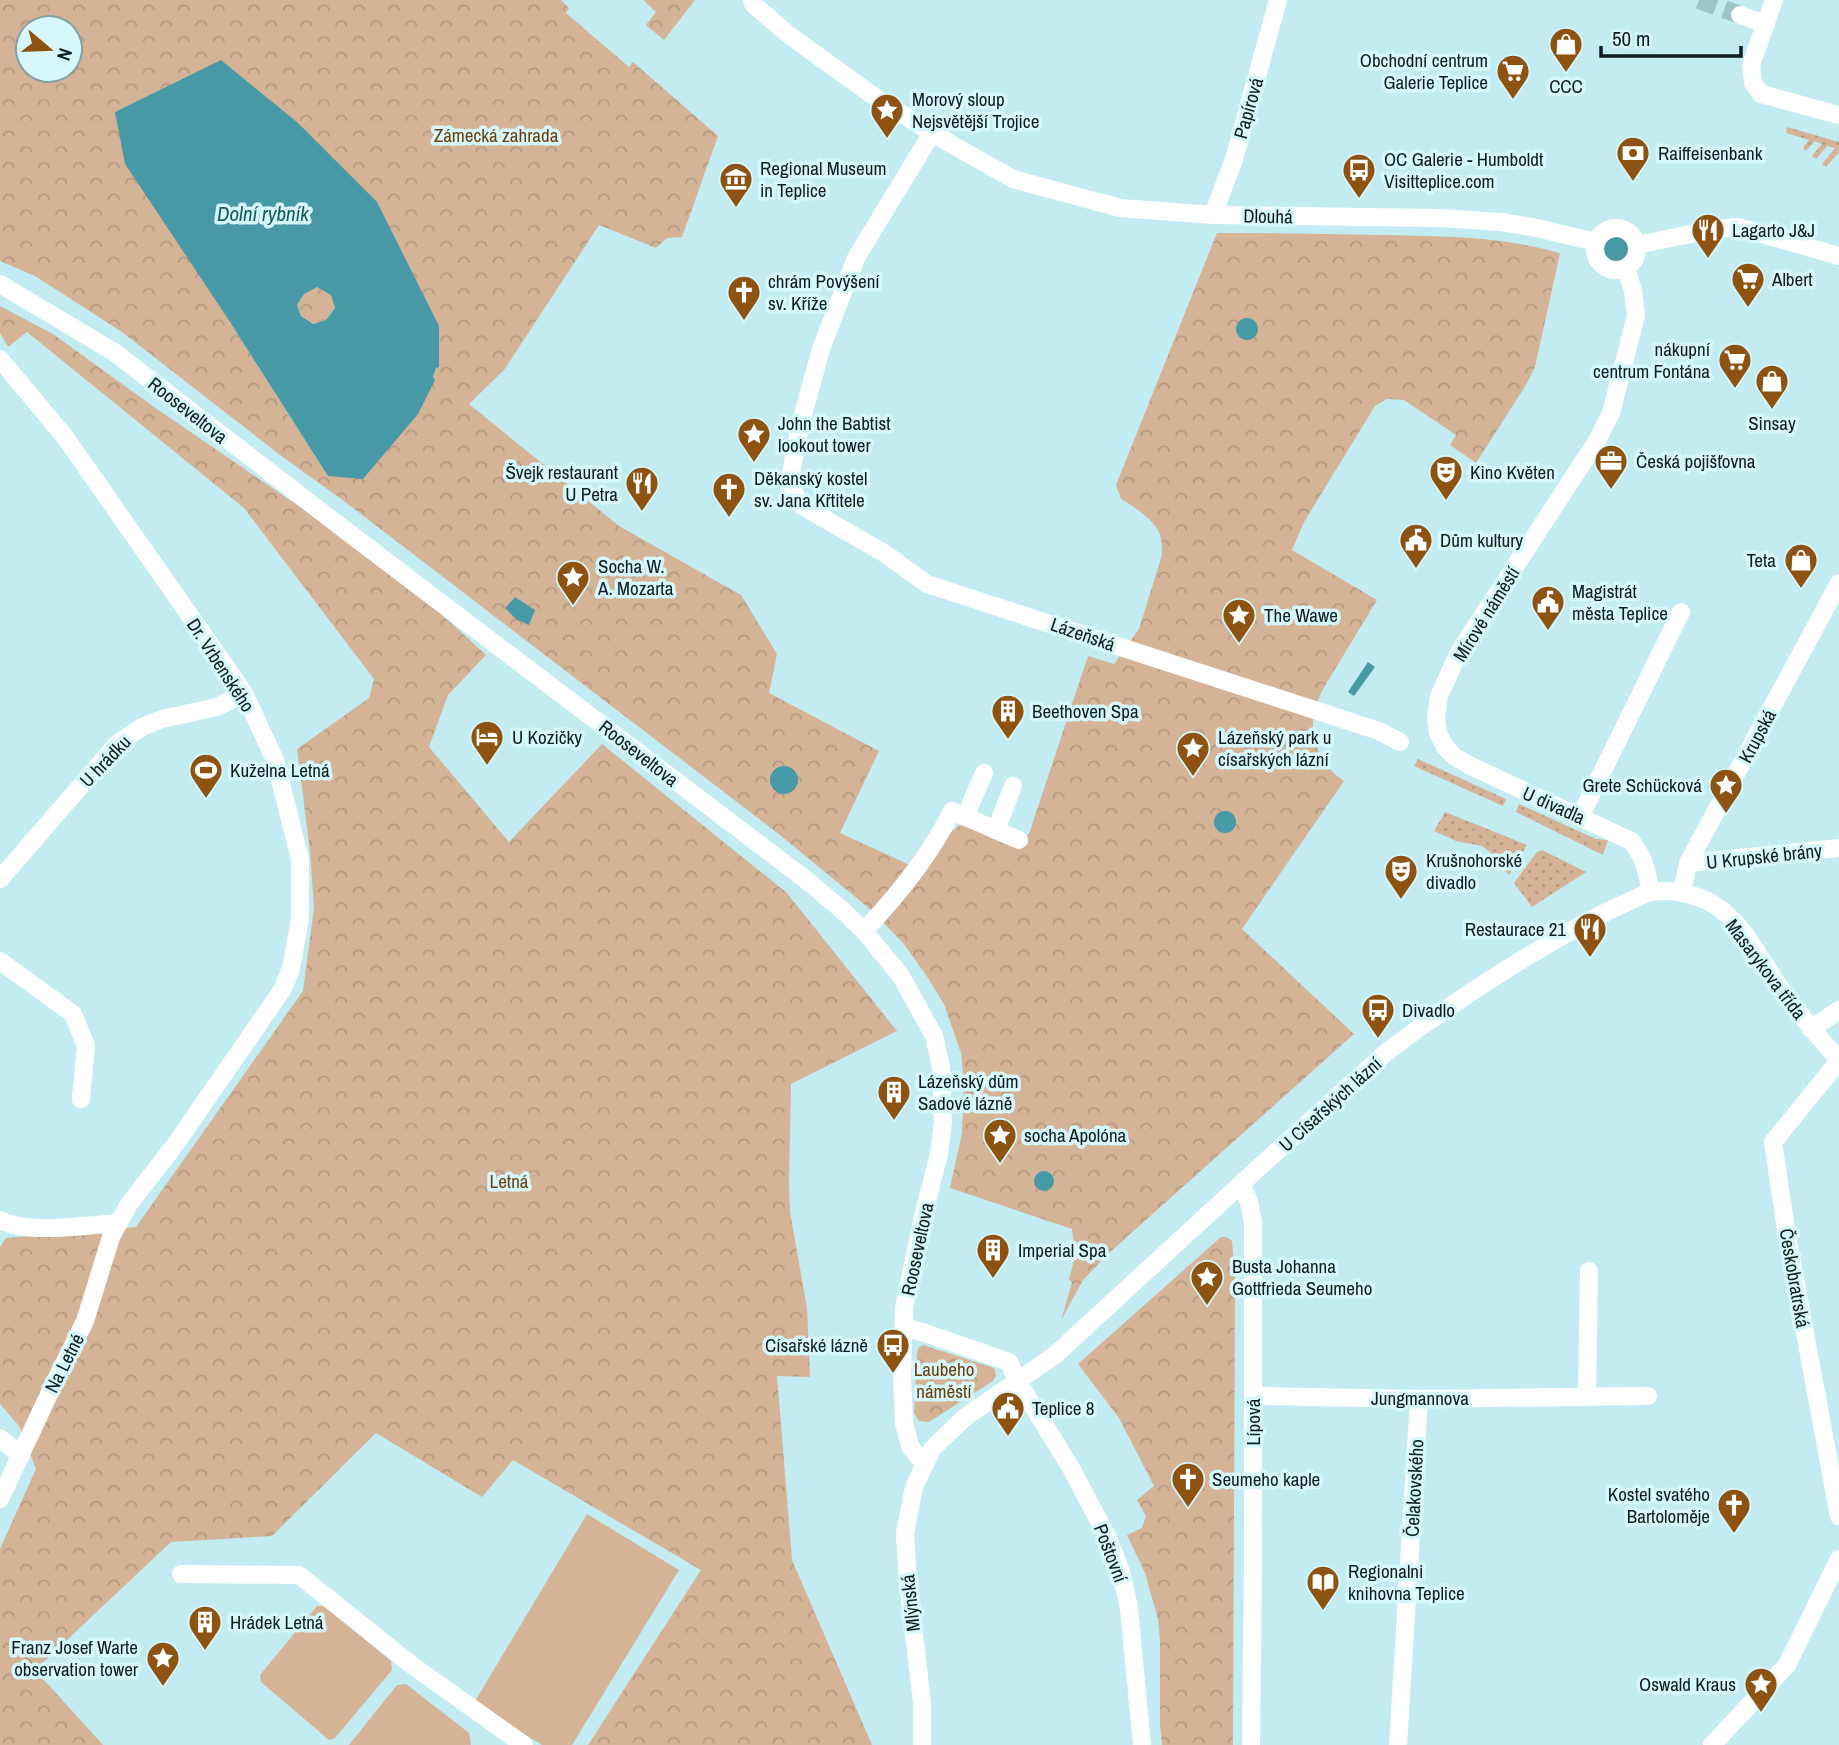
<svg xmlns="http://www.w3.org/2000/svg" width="1839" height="1745" font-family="'Archivo Narrow',sans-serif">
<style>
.grass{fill:url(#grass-dots)}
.forest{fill:url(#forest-crowns);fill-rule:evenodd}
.pitch{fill:#d4b397}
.water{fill:#4799a5;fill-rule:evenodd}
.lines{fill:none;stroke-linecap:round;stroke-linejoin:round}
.minor-tunnel{stroke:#9ec3c8;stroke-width:18;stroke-dasharray:18 9;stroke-linecap:butt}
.minor{stroke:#fff;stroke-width:18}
.labels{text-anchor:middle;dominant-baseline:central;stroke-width:7;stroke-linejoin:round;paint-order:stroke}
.poi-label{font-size:19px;fill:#0e1e20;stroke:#d6f8fc;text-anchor:start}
.street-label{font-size:19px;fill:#0e1e20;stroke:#d6f8fc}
.park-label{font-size:19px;fill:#6d3e0a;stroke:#d6f8fc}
.water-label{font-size:21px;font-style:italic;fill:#145a63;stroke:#d6f8fc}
</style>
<defs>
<pattern id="grass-dots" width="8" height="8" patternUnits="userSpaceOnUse" patternTransform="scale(1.75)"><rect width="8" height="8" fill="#d4b397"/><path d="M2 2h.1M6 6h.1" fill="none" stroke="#b59a82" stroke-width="1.8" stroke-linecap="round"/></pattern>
<pattern id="forest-crowns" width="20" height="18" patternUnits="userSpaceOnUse" patternTransform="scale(1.75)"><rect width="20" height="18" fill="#d4b397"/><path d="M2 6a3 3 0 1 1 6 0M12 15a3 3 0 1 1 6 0" fill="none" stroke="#b59a82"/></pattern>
</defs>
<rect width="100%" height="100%" fill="#c2ecf2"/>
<g class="grass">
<path d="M1787 127 1839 142V152L1826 167 1822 164 1835 148 1827 146 1816 159 1812 156 1822 144 1815 141 1806 151 1803 148 1809 140 1786 133Z"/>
<path d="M1418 759 1506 799 1503 806 1414 766Z"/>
<path d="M1519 804 1596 839 1608 840 1603 855 1516 812Z"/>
<path d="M1445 812 1527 845 1509 875 1490 852 1482 846 1456 841 1434 831Z"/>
<path d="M1542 850 1586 872 1532 907 1514 883 1537 852Z"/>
</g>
<g class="forest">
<path d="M0 0H561L569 8 566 13 629 67 633 62 718 136 682 237 667 238 656 248 599 225 504 370 469 404 619 526 741 595 777 654 769 693 879 751 840 833 923 871 952 831 960 825 973 826 1011 843 1029 834 1088 656 1114 664 1139 629 1162 555C1162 546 1162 535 1156 527 1149 517 1132 505 1121 499L1116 485 1217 233C1271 233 1325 234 1379 235 1440 236 1501 236 1560 253L1535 367 1526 385 1476 463 1450 445 1456 435 1404 400 1387 399 1375 406 1304 522 1292 550 1377 600C1365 620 1352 641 1340 661 1330 678 1317 695 1314 715 1309 740 1323 768 1344 781L1242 929 1354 1034 1109 1253 1083 1280 1061 1320 1072 1283 1069 1279 1075 1257 1072 1229 950 1188 962 1133 964 1082 961 1053 944 1004 928 978 904 944 870 909 780 835 344 501 280 455 122 332 35 276 0 261ZM28 28H70V70H28ZM298 123 436 368 433 378 328 476 228 319Z"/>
<path d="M643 0H695L664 40 646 25 656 12Z"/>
<path d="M317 286 331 295 335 308 326 320 313 324 301 316 297 305 304 293Z"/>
<path d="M0 306 53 334 154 407 300 507 428 602 486 655 448 695 429 747 509 842 602 744 787 893 897 1031 791 1084 789 1181 790 1212 807 1308 810 1377 777 1376 792 1560 872 1745H588L701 1570 513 1460 482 1497 376 1433 272 1536 171 1542 35 1670 103 1745H0V1549L36 1469 19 1426 0 1404V1247L6 1238 136 1227 303 991 314 908 310 851 297 749 369 698 374 679 244 508 27 332 8 347 0 333Z"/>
<path d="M1221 1237H1226L1232 1241 1235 1275 1233 1745H1162L1160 1725V1642L1158 1619 1145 1573 1127 1535 1142 1528 1146 1516 1137 1500 1154 1486 1119 1418 1078 1364Z"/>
<path d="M923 1345 991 1367 995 1369 996 1376 993 1381 929 1422 919 1421 914 1413 917 1353 918 1348Z"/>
</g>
<g class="pitch">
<path d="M587 1514 679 1570 572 1745H542L474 1703Z"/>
<path d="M317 1606H324L391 1661 392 1670 335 1738 329 1740 261 1682 260 1675Z"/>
<path d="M406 1684 469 1733 471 1745H349L397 1685Z"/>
</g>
<g class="water">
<path d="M221 60 298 123 377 202 439 326V367L436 368 433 377 435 380 418 414 363 479 328 476 228 319 125 164 115 112ZM317 287 331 295 335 308 326 320 313 324 301 316 297 305 304 294Z"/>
<circle cx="1617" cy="250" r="13"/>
<circle cx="1247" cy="329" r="11"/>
<path d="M515 597 535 610 529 625 516 619 505 608Z"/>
<path d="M1368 662 1375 667 1354 696 1348 692Z"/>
<circle cx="784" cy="780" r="14"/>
<circle cx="1225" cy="822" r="11"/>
<circle cx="1044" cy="1181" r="10"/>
</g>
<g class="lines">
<path class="minor-tunnel" d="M1699 0 1740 15"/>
<g class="minor">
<path d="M752 0 754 5 789 35 879 100 951 144 1013 179 1120 208 1213 215 1441 218 1501 222 1532 227 1596 242"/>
<path d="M1774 0 1751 65 1753 83 1761 94 1839 115"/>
<path d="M1740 15 1766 24"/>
<path d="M932 133 856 258 821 349 799 429 789 485 802 506 884 553 927 584 1379 731 1400 742"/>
<path d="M1213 215 1234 159 1278 0"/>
<circle cx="1616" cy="249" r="21"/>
<path d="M1637 245 1715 229 1738 227 1839 256"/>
<path d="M1626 269 1633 291 1636 316 1611 413 1597 441 1459 652 1439 696 1436 718 1438 733 1445 747 1455 757 1471 766 1631 841C1644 857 1648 872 1650 892"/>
<path d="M0 284 114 352 345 530 805 879 841 909 864 931 901 976 934 1036 941 1067 943 1122 939 1154 924 1212 904 1308 902 1375 904 1423 910 1446 924 1464"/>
<path d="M0 359 65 437 244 693 275 760 300 859V918L291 969 282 990 175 1145 129 1204 111 1237 85 1321 50 1392 0 1499"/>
<path d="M965 817 984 773"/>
<path d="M1580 817 1681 612"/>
<path d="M996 830 1013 786"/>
<path d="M1688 863 1839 848"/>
<path d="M0 879 117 744 142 727 162 719 217 707 244 693"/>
<path d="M1682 892 1688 863 1839 583"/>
<path d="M864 931C897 896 931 854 952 811L1019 840"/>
<path d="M0 961 73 1014 86 1046 81 1099"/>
<path d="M1811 1029 1839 1010"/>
<path d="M1839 1061 1773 1142 1787 1236 1839 1516"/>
<path d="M1241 1184 1249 1202 1253 1222V1566L1251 1745"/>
<path d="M0 1220C29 1235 85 1225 119 1223"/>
<path d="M904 1327 925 1333 1009 1362 1018 1382 1071 1468 1108 1538 1121 1572 1129 1608 1142 1745"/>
<path d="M1254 1396 1419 1399 1648 1396"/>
<path d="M1587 1396 1589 1271"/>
<path d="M0 1438 21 1456"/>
<path d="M181 1574 299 1575 413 1666 524 1745"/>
<path d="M922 1745V1702L908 1583 905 1533 914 1487 932 1449 964 1418 1055 1355 1266 1161 1389 1050C1452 1003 1516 961 1585 923 1600 915 1616 907 1632 900 1639 897 1645 893 1652 892 1672 889 1696 894 1713 904 1743 922 1760 959 1779 986 1798 1012 1818 1037 1839 1060"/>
<path d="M1398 1745 1419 1399"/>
<path d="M1712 1745 1787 1665 1839 1559"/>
</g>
</g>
<defs>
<symbol id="shop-pin" viewBox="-11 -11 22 30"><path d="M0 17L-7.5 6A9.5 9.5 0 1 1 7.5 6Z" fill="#8e5311" stroke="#d6f8fc"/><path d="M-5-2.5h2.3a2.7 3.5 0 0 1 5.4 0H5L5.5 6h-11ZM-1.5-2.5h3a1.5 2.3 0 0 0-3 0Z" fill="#fff"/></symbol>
<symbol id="supermarket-pin" viewBox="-11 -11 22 30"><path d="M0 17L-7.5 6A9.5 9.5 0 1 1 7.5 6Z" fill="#8e5311" stroke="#d6f8fc"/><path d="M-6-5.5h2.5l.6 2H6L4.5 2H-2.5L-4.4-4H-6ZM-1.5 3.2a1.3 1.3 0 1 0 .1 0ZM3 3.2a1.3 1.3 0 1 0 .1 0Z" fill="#fff"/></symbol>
<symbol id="sight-pin" viewBox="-11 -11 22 30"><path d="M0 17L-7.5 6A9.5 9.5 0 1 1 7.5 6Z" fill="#8e5311" stroke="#d6f8fc"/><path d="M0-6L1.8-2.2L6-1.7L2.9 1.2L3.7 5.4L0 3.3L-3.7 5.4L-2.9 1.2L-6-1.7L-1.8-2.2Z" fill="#fff"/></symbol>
<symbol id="bank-pin" viewBox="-11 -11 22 30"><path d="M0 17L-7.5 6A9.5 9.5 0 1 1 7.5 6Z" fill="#8e5311" stroke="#d6f8fc"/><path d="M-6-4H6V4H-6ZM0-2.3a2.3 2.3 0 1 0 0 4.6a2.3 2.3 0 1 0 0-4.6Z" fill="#fff"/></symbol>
<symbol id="bus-pin" viewBox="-11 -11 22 30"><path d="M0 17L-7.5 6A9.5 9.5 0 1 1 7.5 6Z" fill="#8e5311" stroke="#d6f8fc"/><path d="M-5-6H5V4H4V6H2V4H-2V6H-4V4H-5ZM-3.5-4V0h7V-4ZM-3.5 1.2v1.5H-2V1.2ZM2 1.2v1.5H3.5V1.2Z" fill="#fff"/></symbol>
<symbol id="museum-pin" viewBox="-11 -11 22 30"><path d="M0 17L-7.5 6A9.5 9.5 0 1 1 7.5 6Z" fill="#8e5311" stroke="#d6f8fc"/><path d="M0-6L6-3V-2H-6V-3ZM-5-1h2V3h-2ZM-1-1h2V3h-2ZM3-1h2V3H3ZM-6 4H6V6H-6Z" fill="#fff"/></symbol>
<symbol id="restaurant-pin" viewBox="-11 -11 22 30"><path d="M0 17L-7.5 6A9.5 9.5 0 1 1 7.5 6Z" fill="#8e5311" stroke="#d6f8fc"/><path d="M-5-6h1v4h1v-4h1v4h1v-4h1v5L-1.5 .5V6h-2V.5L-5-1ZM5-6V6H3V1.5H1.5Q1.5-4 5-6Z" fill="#fff"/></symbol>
<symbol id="church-pin" viewBox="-11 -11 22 30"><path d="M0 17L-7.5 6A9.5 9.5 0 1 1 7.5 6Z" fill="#8e5311" stroke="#d6f8fc"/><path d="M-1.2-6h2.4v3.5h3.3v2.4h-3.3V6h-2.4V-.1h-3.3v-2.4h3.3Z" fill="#fff"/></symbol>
<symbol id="office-pin" viewBox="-11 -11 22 30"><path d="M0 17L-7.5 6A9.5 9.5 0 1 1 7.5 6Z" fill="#8e5311" stroke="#d6f8fc"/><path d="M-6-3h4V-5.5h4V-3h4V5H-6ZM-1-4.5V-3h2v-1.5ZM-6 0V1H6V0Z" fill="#fff"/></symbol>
<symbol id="theatre-pin" viewBox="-11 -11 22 30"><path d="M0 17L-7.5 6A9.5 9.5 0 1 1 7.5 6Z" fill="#8e5311" stroke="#d6f8fc"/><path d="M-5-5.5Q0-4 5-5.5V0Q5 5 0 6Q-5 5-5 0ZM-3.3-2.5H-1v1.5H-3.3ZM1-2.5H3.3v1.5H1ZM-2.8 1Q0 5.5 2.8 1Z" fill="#fff"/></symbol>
<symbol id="civic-pin" viewBox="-11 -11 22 30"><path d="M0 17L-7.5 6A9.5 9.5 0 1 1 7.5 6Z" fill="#8e5311" stroke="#d6f8fc"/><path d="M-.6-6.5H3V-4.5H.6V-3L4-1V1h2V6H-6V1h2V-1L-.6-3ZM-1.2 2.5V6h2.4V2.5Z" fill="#fff"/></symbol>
<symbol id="building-pin" viewBox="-11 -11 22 30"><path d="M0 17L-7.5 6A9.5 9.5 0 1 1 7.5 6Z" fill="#8e5311" stroke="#d6f8fc"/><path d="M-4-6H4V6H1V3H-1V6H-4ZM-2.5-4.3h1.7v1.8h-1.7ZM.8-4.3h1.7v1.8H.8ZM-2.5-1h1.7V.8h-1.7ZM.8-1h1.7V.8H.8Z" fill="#fff"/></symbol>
<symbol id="hotel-pin" viewBox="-11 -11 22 30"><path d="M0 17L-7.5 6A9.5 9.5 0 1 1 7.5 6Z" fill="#8e5311" stroke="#d6f8fc"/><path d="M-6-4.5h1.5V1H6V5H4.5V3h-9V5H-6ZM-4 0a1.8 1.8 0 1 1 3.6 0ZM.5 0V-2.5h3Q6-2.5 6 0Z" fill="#fff"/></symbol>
<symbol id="stadium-pin" viewBox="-11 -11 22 30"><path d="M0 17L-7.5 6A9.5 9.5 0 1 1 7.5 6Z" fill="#8e5311" stroke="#d6f8fc"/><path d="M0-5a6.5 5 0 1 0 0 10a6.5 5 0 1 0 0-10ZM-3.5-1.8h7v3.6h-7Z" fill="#fff"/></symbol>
<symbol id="library-pin" viewBox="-11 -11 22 30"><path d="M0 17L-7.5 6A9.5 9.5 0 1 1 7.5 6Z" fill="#8e5311" stroke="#d6f8fc"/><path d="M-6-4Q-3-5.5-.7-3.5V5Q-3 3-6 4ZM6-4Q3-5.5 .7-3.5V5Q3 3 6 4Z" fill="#fff"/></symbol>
</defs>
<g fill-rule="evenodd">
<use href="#shop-pin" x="1547" y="25" width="38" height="52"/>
<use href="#supermarket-pin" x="1494" y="52" width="38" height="52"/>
<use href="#sight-pin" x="868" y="91" width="38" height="52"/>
<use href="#bank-pin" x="1614" y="134" width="38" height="52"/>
<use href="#bus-pin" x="1340" y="151" width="38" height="52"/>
<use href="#museum-pin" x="717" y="160" width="38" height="52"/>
<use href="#restaurant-pin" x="1689" y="211" width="38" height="52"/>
<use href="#supermarket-pin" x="1729" y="260" width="38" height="52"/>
<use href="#church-pin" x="725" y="273" width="38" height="52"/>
<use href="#supermarket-pin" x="1716" y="341" width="38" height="52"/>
<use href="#shop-pin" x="1753" y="362" width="38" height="52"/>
<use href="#sight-pin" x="735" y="415" width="38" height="52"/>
<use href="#office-pin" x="1592" y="442" width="38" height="52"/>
<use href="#theatre-pin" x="1427" y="453" width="38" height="52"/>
<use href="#restaurant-pin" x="623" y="464" width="38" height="52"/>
<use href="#church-pin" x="710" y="470" width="38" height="52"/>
<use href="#civic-pin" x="1397" y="521" width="38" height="52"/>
<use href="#shop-pin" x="1782" y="541" width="38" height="52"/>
<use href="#sight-pin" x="554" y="558" width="38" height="52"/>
<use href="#civic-pin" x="1529" y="583" width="38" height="52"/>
<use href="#sight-pin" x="1220" y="596" width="38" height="52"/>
<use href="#building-pin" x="989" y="692" width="38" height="52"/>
<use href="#hotel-pin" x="468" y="718" width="38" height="52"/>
<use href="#sight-pin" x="1174" y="729" width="38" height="52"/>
<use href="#stadium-pin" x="187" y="751" width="38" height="52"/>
<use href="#sight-pin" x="1707" y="766" width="38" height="52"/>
<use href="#theatre-pin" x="1382" y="852" width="38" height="52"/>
<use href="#restaurant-pin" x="1571" y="910" width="38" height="52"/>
<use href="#bus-pin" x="1359" y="991" width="38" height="52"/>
<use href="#building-pin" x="875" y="1073" width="38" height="52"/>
<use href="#sight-pin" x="981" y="1116" width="38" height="52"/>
<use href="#building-pin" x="974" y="1231" width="38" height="52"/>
<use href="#sight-pin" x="1188" y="1258" width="38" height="52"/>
<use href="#bus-pin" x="874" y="1326" width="38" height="52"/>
<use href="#civic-pin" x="989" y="1389" width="38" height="52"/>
<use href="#church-pin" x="1169" y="1460" width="38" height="52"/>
<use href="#church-pin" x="1715" y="1486" width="38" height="52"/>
<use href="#library-pin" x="1304" y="1563" width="38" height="52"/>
<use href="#building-pin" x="186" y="1603" width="38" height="52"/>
<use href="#sight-pin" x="144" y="1639" width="38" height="52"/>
<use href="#sight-pin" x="1742" y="1665" width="38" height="52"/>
</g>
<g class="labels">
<g class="poi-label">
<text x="1488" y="60" text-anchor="end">Obchodní centrum<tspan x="1488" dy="22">Galerie Teplice</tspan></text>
<text x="1566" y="86" text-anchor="middle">CCC</text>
<text x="912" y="99">Morový sloup<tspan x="912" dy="22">Nejsvětější Trojice</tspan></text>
<text x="1658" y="153">Raiffeisenbank</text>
<text x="1384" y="159">OC Galerie - Humboldt<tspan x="1384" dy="22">Visitteplice.com</tspan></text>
<text x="760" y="168">Regional Museum<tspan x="760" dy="22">in Teplice</tspan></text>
<text x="1732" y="230">Lagarto J&amp;J</text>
<text x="1772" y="279">Albert</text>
<text x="768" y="281">chrám Povýšení<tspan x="768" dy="22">sv. Kříže</tspan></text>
<text x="1710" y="349" text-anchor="end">nákupní<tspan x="1710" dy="22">centrum Fontána</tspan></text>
<text x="778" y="423">John the Babtist<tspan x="778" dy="22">lookout tower</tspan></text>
<text x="1772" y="423" text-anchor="middle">Sinsay</text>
<text x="1636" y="461">Česká pojišťovna</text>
<text x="618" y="472" text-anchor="end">Švejk restaurant<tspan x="618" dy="22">U Petra</tspan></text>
<text x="1470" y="472">Kino Květen</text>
<text x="754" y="478">Děkanský kostel<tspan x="754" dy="22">sv. Jana Křtitele</tspan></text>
<text x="1440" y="540">Dům kultury</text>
<text x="1776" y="560" text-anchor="end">Teta</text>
<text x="598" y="566">Socha W.<tspan x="598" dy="22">A. Mozarta</tspan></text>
<text x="1572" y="591">Magistrát<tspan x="1572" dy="22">města Teplice</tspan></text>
<text x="1264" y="615">The Wawe</text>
<text x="1032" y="711">Beethoven Spa</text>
<text x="512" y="737">U Kozičky</text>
<text x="1218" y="737">Lázeňský park u<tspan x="1218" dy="22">císařských lázní</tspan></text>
<text x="230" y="770">Kuželna Letná</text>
<text x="1702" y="785" text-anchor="end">Grete Schücková</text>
<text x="1426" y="860">Krušnohorské<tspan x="1426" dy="22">divadlo</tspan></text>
<text x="1566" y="929" text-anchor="end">Restaurace 21</text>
<text x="1402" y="1010">Divadlo</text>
<text x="918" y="1081">Lázeňský dům<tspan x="918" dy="22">Sadové lázně</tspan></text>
<text x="1024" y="1135">socha Apolóna</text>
<text x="1018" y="1250">Imperial Spa</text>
<text x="1232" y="1266">Busta Johanna<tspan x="1232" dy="22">Gottfrieda Seumeho</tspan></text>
<text x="868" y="1345" text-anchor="end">Císařské lázně</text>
<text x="1032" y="1408">Teplice 8</text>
<text x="1212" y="1479">Seumeho kaple</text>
<text x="1710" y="1494" text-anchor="end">Kostel svatého<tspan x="1710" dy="22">Bartoloměje</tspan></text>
<text x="1348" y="1571">Regionalni<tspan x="1348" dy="22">knihovna Teplice</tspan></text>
<text x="230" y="1622">Hrádek Letná</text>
<text x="138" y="1647" text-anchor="end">Franz Josef Warte<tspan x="138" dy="22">observation tower</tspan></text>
<text x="1736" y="1684" text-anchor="end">Oswald Kraus</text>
</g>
<g class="street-label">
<text transform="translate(1248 108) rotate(-74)">Papírová</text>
<text transform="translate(1268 216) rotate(1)">Dlouhá</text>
<text transform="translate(188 410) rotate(38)">Rooseveltova</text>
<text transform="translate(1486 614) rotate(-58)">Mírové náměstí</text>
<text transform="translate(1083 634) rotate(19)">Lázeňská</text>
<text transform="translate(221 665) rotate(57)">Dr. Vrbenského</text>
<text transform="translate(1757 736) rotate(-62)">Krupská</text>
<text transform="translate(639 753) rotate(38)">Rooseveltova</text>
<text transform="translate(105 761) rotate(-46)">U hrádku</text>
<text transform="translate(1554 805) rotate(24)">U divadla</text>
<text transform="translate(1764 856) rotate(-6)">U Krupské brány</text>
<text transform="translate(1766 969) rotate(53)">Masarykova třída</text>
<text transform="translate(1330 1104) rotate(-42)">U Císařských lázní</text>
<text transform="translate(917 1249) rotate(-78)">Rooseveltova</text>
<text transform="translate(1795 1278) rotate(80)">Českobratrská</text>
<text transform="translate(64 1363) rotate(-63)">Na Letné</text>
<text x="1420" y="1398">Jungmannova</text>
<text transform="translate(1253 1422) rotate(-90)">Lípová</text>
<text transform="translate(1414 1488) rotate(-87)">Čelakovského</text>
<text transform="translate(1111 1553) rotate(69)">Poštovní</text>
<text transform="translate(910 1603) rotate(-96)">Mlýnská</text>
</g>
<g class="park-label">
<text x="496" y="135">Zámecká zahrada</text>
<text x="509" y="1181">Letná</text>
<text x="944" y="1369">Laubeho<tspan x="944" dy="22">náměstí</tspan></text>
</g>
<g class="water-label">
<text x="263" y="213">Dolní rybník</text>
</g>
</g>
<g transform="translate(49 49) rotate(109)"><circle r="33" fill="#d6f8fc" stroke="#86a1a4" stroke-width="2"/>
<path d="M0-5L12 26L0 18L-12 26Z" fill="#8e5311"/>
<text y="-10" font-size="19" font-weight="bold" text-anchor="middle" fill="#0e1e20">N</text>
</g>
<path d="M1601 46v10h140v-10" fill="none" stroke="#0e1e20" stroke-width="3.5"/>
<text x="1612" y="46" font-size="21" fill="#0e1e20" stroke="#d6f8fc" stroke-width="5" paint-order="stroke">50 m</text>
</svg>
